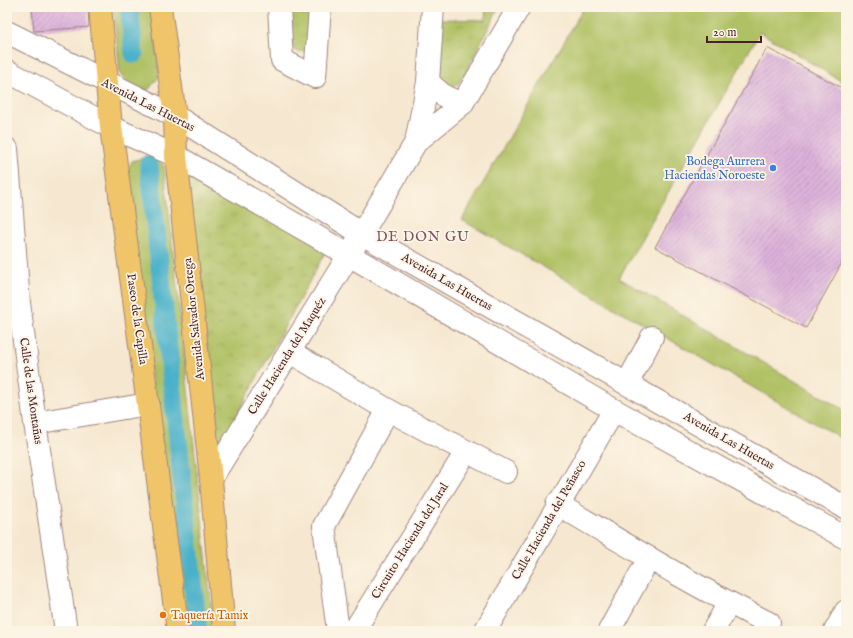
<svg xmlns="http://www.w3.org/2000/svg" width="853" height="638" font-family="'IM FELL English',serif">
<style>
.green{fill:#b0c165;stroke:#7d7048}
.park{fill:url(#park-tufts);stroke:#7d7048}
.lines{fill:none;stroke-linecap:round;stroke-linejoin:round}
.canal{stroke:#4ab1c9;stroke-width:19}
.building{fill:url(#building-hatch)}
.minor-casing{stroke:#a0847e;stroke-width:24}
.major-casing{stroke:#a0847e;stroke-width:24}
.minor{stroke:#fff;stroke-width:22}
.major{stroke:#f0c469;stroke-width:22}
.shop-dot{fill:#3f7fe0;stroke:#fcf5e5;stroke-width:1.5}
.food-dot{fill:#e8710a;stroke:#fcf5e5;stroke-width:1.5}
.labels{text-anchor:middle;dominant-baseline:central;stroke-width:3.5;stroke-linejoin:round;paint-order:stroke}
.street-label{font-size:12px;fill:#4a1f2b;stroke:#fcf5e5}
.shop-label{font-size:12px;fill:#366cbe;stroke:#fcf5e5;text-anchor:end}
.food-label{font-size:12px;fill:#c56008;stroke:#fcf5e5;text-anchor:start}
.quarter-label{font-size:14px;letter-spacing:1px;fill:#7d5369;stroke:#fcf5e5}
</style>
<defs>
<pattern id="park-tufts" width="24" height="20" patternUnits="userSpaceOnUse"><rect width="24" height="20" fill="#b0c165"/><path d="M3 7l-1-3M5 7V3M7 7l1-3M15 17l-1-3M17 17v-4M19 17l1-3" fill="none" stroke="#99a558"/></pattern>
<pattern id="building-hatch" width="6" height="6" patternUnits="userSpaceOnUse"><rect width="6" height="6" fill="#ddb3dc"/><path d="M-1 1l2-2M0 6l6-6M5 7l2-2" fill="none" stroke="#b591b3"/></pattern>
</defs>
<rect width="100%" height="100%" fill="#fcf5e5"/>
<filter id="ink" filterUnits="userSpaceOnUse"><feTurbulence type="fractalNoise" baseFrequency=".025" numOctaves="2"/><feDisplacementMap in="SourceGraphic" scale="8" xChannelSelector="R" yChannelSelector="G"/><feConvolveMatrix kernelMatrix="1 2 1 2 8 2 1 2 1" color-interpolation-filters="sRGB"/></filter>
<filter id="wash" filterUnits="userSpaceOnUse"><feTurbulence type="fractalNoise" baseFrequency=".012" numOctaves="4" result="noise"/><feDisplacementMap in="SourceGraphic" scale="16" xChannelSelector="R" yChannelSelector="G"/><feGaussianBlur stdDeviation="0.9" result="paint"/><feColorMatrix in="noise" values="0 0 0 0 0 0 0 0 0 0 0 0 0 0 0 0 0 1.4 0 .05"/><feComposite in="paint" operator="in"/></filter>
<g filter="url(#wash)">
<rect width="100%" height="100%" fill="#f6e8d0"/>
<g class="green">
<path d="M113 7H154L159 77 148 90H133L120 74Z"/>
<path d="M584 7H846V84L760 32 619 278 846 411V441L462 220Z"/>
<path d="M153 155 164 166 214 631H184L125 175 132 161Z"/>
</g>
<g class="park">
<path d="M286 7H311L308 43 305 51C283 58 287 20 286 7Z"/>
<path d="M486 7H499L465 74 457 85 444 86 433 76 438 19 485 20Z"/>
<path d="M185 170 327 249 213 459Z"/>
</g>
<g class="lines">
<g class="canal">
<path d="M129 7 134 54"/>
<path d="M149 164 198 631"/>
</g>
</g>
<g id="blocks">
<g class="building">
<path d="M32 7H88L89 27 34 31Z"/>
<path d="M767 48 846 90V255L806 328 655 247Z"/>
</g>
</g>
</g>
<g filter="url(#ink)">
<use href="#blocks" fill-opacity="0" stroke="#a0847e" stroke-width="1"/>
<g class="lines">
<defs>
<g id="minor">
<path d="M279 7 282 60 315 77 320 7"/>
<path d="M7 32 175 116 362 234 846 508"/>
<path d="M7 71 111 127 176 156 349 255 614 410 846 538"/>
<path d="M428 82 444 96 462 104"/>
<path d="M416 142 428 82 433 7"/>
<path d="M7 149 19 303 35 423 66 631"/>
<path d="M290 352 388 410 506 472"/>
<path d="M627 384 652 337"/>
<path d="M35 423 148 404"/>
<path d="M211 479 349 255 416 142 462 104 519 7"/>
<path d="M557 504C627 545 696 587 769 623"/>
<path d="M338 631 324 526 388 410"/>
<path d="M354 631 466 452"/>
<path d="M485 631 614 410"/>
<path d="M609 631 649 558"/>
<path d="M713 631 729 603"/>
<path d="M835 631 846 611"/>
</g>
<g id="major">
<path d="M100 7 111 127 178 631"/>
<path d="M160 7 175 116 176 156 211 479 224 631"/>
</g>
</defs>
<use href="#minor" class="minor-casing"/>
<use href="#major" class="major-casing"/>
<use href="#minor" class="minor"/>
<use href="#major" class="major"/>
</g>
</g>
<circle class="shop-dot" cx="773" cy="168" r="4"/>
<circle class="food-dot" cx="163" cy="615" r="4"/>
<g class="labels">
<g class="street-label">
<text transform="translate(148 105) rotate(27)">Avenida Las Huertas</text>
<text transform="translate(447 282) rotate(30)">Avenida Las Huertas</text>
<text transform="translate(137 319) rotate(82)">Paseo de la Capilla</text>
<text transform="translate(194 319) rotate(-96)">Avenida Salvador Ortega</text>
<text transform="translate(287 356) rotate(-58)">Calle Hacienda del Maquéz</text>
<text transform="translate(31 391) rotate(82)">Calle de las Montañas</text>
<text transform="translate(729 441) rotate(30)">Avenida Las Huertas</text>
<text transform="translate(549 520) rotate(-60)">Calle Hacienda del Peñasco</text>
<text transform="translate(410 541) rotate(-58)">Circuito Hacienda del Jaral</text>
</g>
<g class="shop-label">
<text x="765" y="161">Bodega Aurrera<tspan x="765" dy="14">Haciendas Noroeste</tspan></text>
</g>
<g class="food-label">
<text x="171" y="615">Taquería Tamix</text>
</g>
<g class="quarter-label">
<text x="423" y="237">DE DON GU</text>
</g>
</g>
<rect width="853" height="638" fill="none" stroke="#fcf5e5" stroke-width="24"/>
<path d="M707 36v6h54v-6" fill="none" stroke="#4a1f2b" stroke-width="2"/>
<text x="713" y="36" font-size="12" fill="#4a1f2b" stroke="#fcf5e5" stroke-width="3" paint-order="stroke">20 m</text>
</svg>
